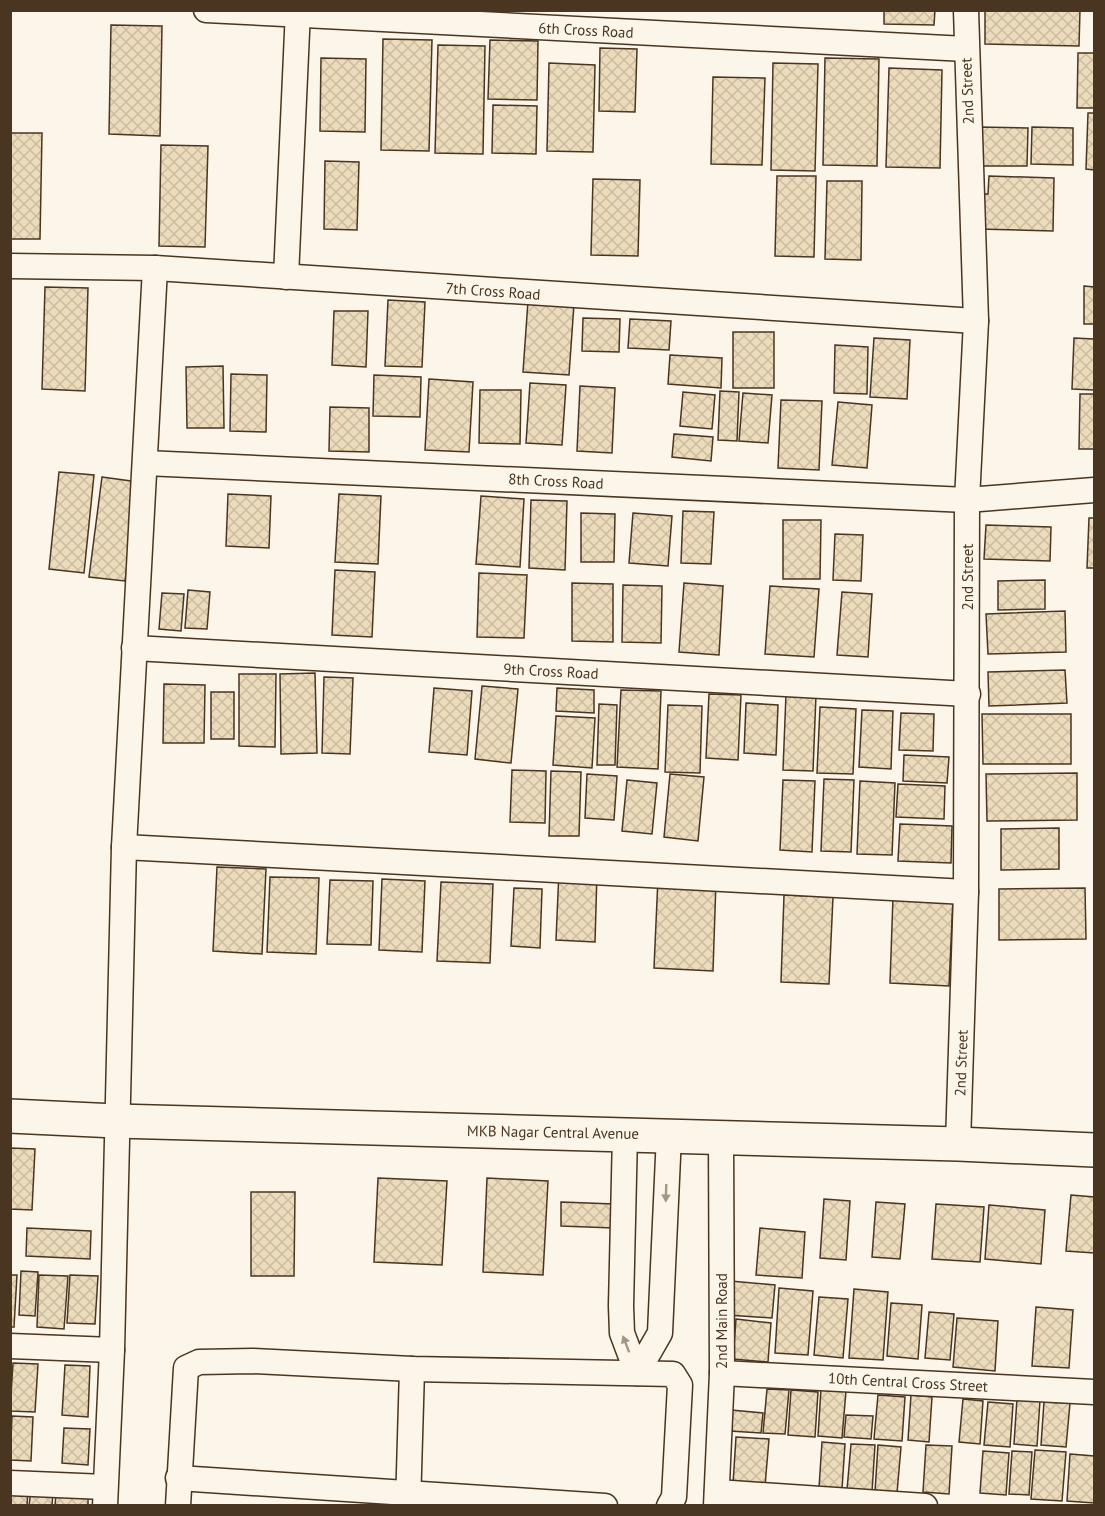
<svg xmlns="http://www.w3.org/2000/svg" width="1105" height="1516" font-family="'PT Sans',sans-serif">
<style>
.building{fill:url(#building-cross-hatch);stroke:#4a3520;stroke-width:1.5}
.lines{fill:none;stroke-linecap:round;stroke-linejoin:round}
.street-casing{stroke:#4a3520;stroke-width:27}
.secondary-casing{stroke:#4a3520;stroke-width:36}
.street{stroke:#fbf6e9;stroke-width:24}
.secondary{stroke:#fbf6e9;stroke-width:33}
.oneway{fill:#a29684}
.labels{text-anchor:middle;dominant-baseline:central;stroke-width:4.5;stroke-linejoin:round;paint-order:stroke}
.street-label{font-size:15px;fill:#4a3520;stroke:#fbf6e9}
</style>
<defs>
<pattern id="building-cross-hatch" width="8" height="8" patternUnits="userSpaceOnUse" patternTransform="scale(1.5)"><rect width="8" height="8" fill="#ecdcbc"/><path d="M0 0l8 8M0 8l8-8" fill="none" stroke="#ccbda1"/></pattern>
</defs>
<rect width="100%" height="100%" fill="#fbf6e9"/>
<g class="building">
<path d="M884 10H935L934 25 884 24Z"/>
<path d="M985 10H1080L1079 46 985 44Z"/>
<path d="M111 25 162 26 160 136 109 134Z"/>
<path d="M383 39 432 40 429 151 381 150Z"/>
<path d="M490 40 538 41 537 100 488 99Z"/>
<path d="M438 45 485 46 483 154 435 153Z"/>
<path d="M600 48 637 49 635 112 599 111Z"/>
<path d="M1078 53H1094V108H1077Z"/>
<path d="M321 58 366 59 365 132 320 131Z"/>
<path d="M825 58 879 59 877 166 823 165Z"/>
<path d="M549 63 595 65 593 152 547 151Z"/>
<path d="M773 63 818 64 815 171 771 170Z"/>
<path d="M889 68 942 70 940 168 886 167Z"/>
<path d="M713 77 765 78 762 165 711 164Z"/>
<path d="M493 105 537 106 536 154 492 153Z"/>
<path d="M1088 113H1094V170L1086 169Z"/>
<path d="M979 127 1028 128 1027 166H978Z"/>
<path d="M1032 127 1073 128V165L1031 164Z"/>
<path d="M10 133H42L40 239H10Z"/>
<path d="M161 145 208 146 205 247 159 246Z"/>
<path d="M325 161 359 162 357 230 324 229Z"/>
<path d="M777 176H816L814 257 775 256Z"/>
<path d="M989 176 1054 178 1053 231 979 229 980 194H988Z"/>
<path d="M593 179 640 180 638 256 591 255Z"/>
<path d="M827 181H862L861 260 825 259Z"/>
<path d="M1084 286 1094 287V324H1084Z"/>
<path d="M45 287 88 288 85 391 42 389Z"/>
<path d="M388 300 425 302 422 367 385 366Z"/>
<path d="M528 301 574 304 569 375 523 372Z"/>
<path d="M334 311H368L366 367 332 365Z"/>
<path d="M583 318 620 319 619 352 582 351Z"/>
<path d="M630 319 671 321 669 350 628 348Z"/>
<rect x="733" y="332" width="41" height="56"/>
<path d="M874 338 910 340 907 399 870 397Z"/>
<path d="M1074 338 1094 339V390L1072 389Z"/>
<path d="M835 345 868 347 867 394 834 393Z"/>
<path d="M670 355 722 358 721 388 668 384Z"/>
<path d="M223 366 224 428H187L186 367Z"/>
<path d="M231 374 267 375 266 432 230 431Z"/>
<path d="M374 375 421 377 420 417 373 416Z"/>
<path d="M429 379 473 382 469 452 425 450Z"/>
<path d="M530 383 566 385 562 445 526 443Z"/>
<path d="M580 386 615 388 612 453 577 451Z"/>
<path d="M480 390H521L520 444 479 443Z"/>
<path d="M720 391 739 392 737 441 718 440Z"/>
<path d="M683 392 715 395 712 429 680 426Z"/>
<path d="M743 393 772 395 768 443 739 441Z"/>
<path d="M1080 394H1094V449H1079Z"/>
<path d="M781 400 822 401 819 470 778 468Z"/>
<path d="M838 402 872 405 867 468 832 465Z"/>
<path d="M330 407 369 408V452L329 451Z"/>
<path d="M674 434 713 437 711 461 672 457Z"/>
<path d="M59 472 94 475 84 573 49 569Z"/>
<path d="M102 477 138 482 125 581 89 577Z"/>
<path d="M228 494 271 496 269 548 226 546Z"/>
<path d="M339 494 381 496 378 564 335 562Z"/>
<path d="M481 496 524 499 520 567 476 564Z"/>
<path d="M531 500 567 501 565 570 529 568Z"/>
<path d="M683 511 714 512 711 564 681 563Z"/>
<path d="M581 513 615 514 614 562H581Z"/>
<path d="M633 513 672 516 668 566 629 563Z"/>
<path d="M1089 518H1094V568H1087Z"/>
<path d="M783 520H821L820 579H783Z"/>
<path d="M986 525 1051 527 1050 561 984 559Z"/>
<path d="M835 534 863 535 861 581 833 580Z"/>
<path d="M335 570 375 572 372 637 332 635Z"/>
<path d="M479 573 527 575 524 638 477 637Z"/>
<path d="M1045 580V609L998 610V581Z"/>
<path d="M572 583 613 584V642L572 641Z"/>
<path d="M684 583 723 586 719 655 679 652Z"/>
<path d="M623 585 662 586 661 643 622 642Z"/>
<path d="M770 586 819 589 814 657 765 654Z"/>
<path d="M188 590 210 592 207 629 185 628Z"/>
<path d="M842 592 872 594 868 657 837 655Z"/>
<path d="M162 593 184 594 181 631 159 629Z"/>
<path d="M1065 611 1066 652 988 654 986 614Z"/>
<path d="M1065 670 1067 703 989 706 988 672Z"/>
<path d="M315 673 317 753 281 754 280 674Z"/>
<path d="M239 674H276L275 747 239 746Z"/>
<path d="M324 677 353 678 350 754 322 753Z"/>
<path d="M164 684 205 685 204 743H163Z"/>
<path d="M482 686 518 689 511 763 475 759Z"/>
<path d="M434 688 472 691 467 755 429 752Z"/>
<path d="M557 688 594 690V713L556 711Z"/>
<path d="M621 690 661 691 658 769 617 767Z"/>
<rect x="211" y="692" width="23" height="47"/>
<path d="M709 694 741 695 738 760 706 758Z"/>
<path d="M786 694 816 695 813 771 783 770Z"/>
<path d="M746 703 778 705 776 755 744 753Z"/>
<path d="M599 704 617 705 615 765H597Z"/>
<path d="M668 705 702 706 700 773 665 772Z"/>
<path d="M820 707 856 709 853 774 817 773Z"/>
<path d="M862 710 893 711 891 769 859 767Z"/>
<path d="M901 713 934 714 933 751 899 750Z"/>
<path d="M982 714H1071V764H983Z"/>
<path d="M556 716 595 718 592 768 553 765Z"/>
<path d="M904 755 949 757 947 783 903 781Z"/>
<path d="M512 770 546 771 545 823 510 822Z"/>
<path d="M551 771 581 772 579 836H549Z"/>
<path d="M1077 773V820L987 821 986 774Z"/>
<path d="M587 774 617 776 614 820 585 818Z"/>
<path d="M670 774 704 777 698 841 664 837Z"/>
<path d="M824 779 854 780 851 852 821 851Z"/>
<path d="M627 780 657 783 652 834 622 831Z"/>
<path d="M783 780 815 781 812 852 780 850Z"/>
<path d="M860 781 895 783 892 855 857 854Z"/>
<path d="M898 784 945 786 944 819 896 817Z"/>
<path d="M900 824 952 826 951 863 898 861Z"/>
<path d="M1059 828V869L1001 870V829Z"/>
<path d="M217 867 266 869 262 954 213 951Z"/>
<path d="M559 871 597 873 595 942 556 940Z"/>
<path d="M270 877 319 878 316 954 267 952Z"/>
<path d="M658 878 716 881 713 971 654 968Z"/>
<path d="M382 879 425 881 422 952 379 950Z"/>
<path d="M330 880 373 881 371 945 327 944Z"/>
<path d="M441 882 493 884 490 963 437 961Z"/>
<path d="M514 888 542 889 540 948 511 946Z"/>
<path d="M1085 888 1086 939 999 940V889Z"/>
<path d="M784 895 833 897 829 984 781 982Z"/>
<path d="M893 897 953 899 949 986 890 983Z"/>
<path d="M10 1148 35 1149 32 1210 10 1209Z"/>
<path d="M378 1178 447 1181 442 1265 374 1262Z"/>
<path d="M487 1178 548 1181 543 1275 483 1272Z"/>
<path d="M251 1192H295L294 1276H251Z"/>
<path d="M1071 1195 1094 1197V1253L1066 1251Z"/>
<path d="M824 1199 850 1201 846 1260 820 1258Z"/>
<path d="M561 1202 614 1204 613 1228 561 1226Z"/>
<path d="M876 1202 905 1204 900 1259 872 1257Z"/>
<path d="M936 1204 984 1207 980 1262 932 1259Z"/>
<path d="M989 1205 1045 1210 1041 1264 985 1259Z"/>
<path d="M27 1228 91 1231 90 1259 26 1256Z"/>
<path d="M760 1228 805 1232 802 1278 756 1275Z"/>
<path d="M21 1271 38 1272 35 1316 19 1315Z"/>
<path d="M10 1275H17L14 1327H10Z"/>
<path d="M39 1275 68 1276 64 1329 37 1327Z"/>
<path d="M70 1275 98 1276 95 1324 67 1323Z"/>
<path d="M730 1281 775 1285 772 1318 727 1315Z"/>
<path d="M779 1288 813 1291 808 1355 775 1353Z"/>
<path d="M854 1289 888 1292 883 1360 849 1358Z"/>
<path d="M819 1297 848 1299 843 1358 814 1355Z"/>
<path d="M891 1303 922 1305 918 1359 887 1356Z"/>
<path d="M1036 1307 1073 1310 1069 1368 1032 1366Z"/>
<path d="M929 1312 954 1314 950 1360 925 1358Z"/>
<path d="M957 1318 998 1321 995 1371 953 1367Z"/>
<path d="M736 1319 771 1323 768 1362 733 1359Z"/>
<path d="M13 1363 38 1364 35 1412 10 1411Z"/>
<path d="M65 1365 90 1366 88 1417 62 1415Z"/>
<path d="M767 1389 789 1390 785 1434 763 1433Z"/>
<path d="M821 1389 846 1391 842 1438 818 1436Z"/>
<path d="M791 1390 818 1392 815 1437 788 1435Z"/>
<path d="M878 1395 905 1397 902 1441 874 1439Z"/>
<path d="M911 1395 932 1397 929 1442 908 1440Z"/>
<path d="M1017 1398 1040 1400 1037 1446 1014 1444Z"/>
<path d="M963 1399 983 1401 980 1444 959 1442Z"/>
<path d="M988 1402 1013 1404 1010 1447 984 1445Z"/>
<path d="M1044 1402 1070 1403 1066 1447 1041 1445Z"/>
<path d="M731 1410 763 1413 761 1433 730 1431Z"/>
<path d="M846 1415 873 1416 871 1439 844 1437Z"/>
<path d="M12 1416 33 1417 31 1461 10 1460Z"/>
<path d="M64 1428 90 1429 88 1465 62 1463Z"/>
<path d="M736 1437 769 1439 765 1486 733 1484Z"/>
<path d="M822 1442 845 1444 842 1489 819 1488Z"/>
<path d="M851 1444 875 1445 872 1492 847 1490Z"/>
<path d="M878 1445 901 1447 897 1493 875 1492Z"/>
<path d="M926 1445 952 1446 949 1494 923 1492Z"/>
<path d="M1035 1450 1066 1452 1062 1501 1031 1499Z"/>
<path d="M983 1451 1009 1453 1006 1495 980 1493Z"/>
<path d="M1012 1451 1032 1452 1029 1495 1009 1494Z"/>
<path d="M1070 1454 1094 1456V1503L1067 1501Z"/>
<path d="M10 1489 28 1490 27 1506H10Z"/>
<path d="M31 1490 53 1491 52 1506H29Z"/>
<path d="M56 1494 88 1497V1506H55Z"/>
</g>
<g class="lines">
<defs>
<g id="street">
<path d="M206 10 966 49"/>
<path d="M10 266 155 268 976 321"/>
<path d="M286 277 298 10"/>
<path d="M145 463 967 500 1094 490"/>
<path d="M134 648 968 694"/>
<path d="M124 847 966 892"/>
<path d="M625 1134 621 1306 622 1333 637 1373 660 1333 669 1135"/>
<path d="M958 1144 966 892 967 500 976 321 966 10"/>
<path d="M10 1346 112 1350"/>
<path d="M722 1373 1094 1392"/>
<path d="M178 1478 605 1506"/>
<path d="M10 1483 105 1487"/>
<path d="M717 1492 925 1506"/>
<path d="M105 1506 112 1350 124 847 155 268"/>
<path d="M178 1506 186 1368 199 1362 253 1361 412 1369 673 1374 680 1385 674 1497 669 1506"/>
<path d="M408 1506 412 1369"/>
<path d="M716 1506 722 1373 721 1137"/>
</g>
<path id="secondary" d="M10 1116 116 1121 958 1144 1094 1150"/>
</defs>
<use href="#street" class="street-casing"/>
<use href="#secondary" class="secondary-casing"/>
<use href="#street" class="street"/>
<use href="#secondary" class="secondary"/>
</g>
<defs><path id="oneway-solid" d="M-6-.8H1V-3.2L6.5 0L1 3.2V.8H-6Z" transform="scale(1.5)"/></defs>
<g class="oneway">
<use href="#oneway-solid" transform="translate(666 1193) rotate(92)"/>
<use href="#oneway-solid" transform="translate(626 1344) rotate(-111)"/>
</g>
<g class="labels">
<g class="street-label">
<text transform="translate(586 30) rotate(3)">6th Cross Road</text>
<text transform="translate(967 91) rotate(-92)">2nd Street</text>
<text transform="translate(493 291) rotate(4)">7th Cross Road</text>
<text transform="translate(556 481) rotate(3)">8th Cross Road</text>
<text transform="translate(967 577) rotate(-90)">2nd Street</text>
<text transform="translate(551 671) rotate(3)">9th Cross Road</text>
<text transform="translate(961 1063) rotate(-88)">2nd Street</text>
<text transform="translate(553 1132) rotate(1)">MKB Nagar Central Avenue</text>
<text transform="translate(721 1321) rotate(-90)">2nd Main Road</text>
<text transform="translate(908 1382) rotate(3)">10th Central Cross Street</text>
</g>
</g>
<rect width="1105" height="1516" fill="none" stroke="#4a3520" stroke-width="24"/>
</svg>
